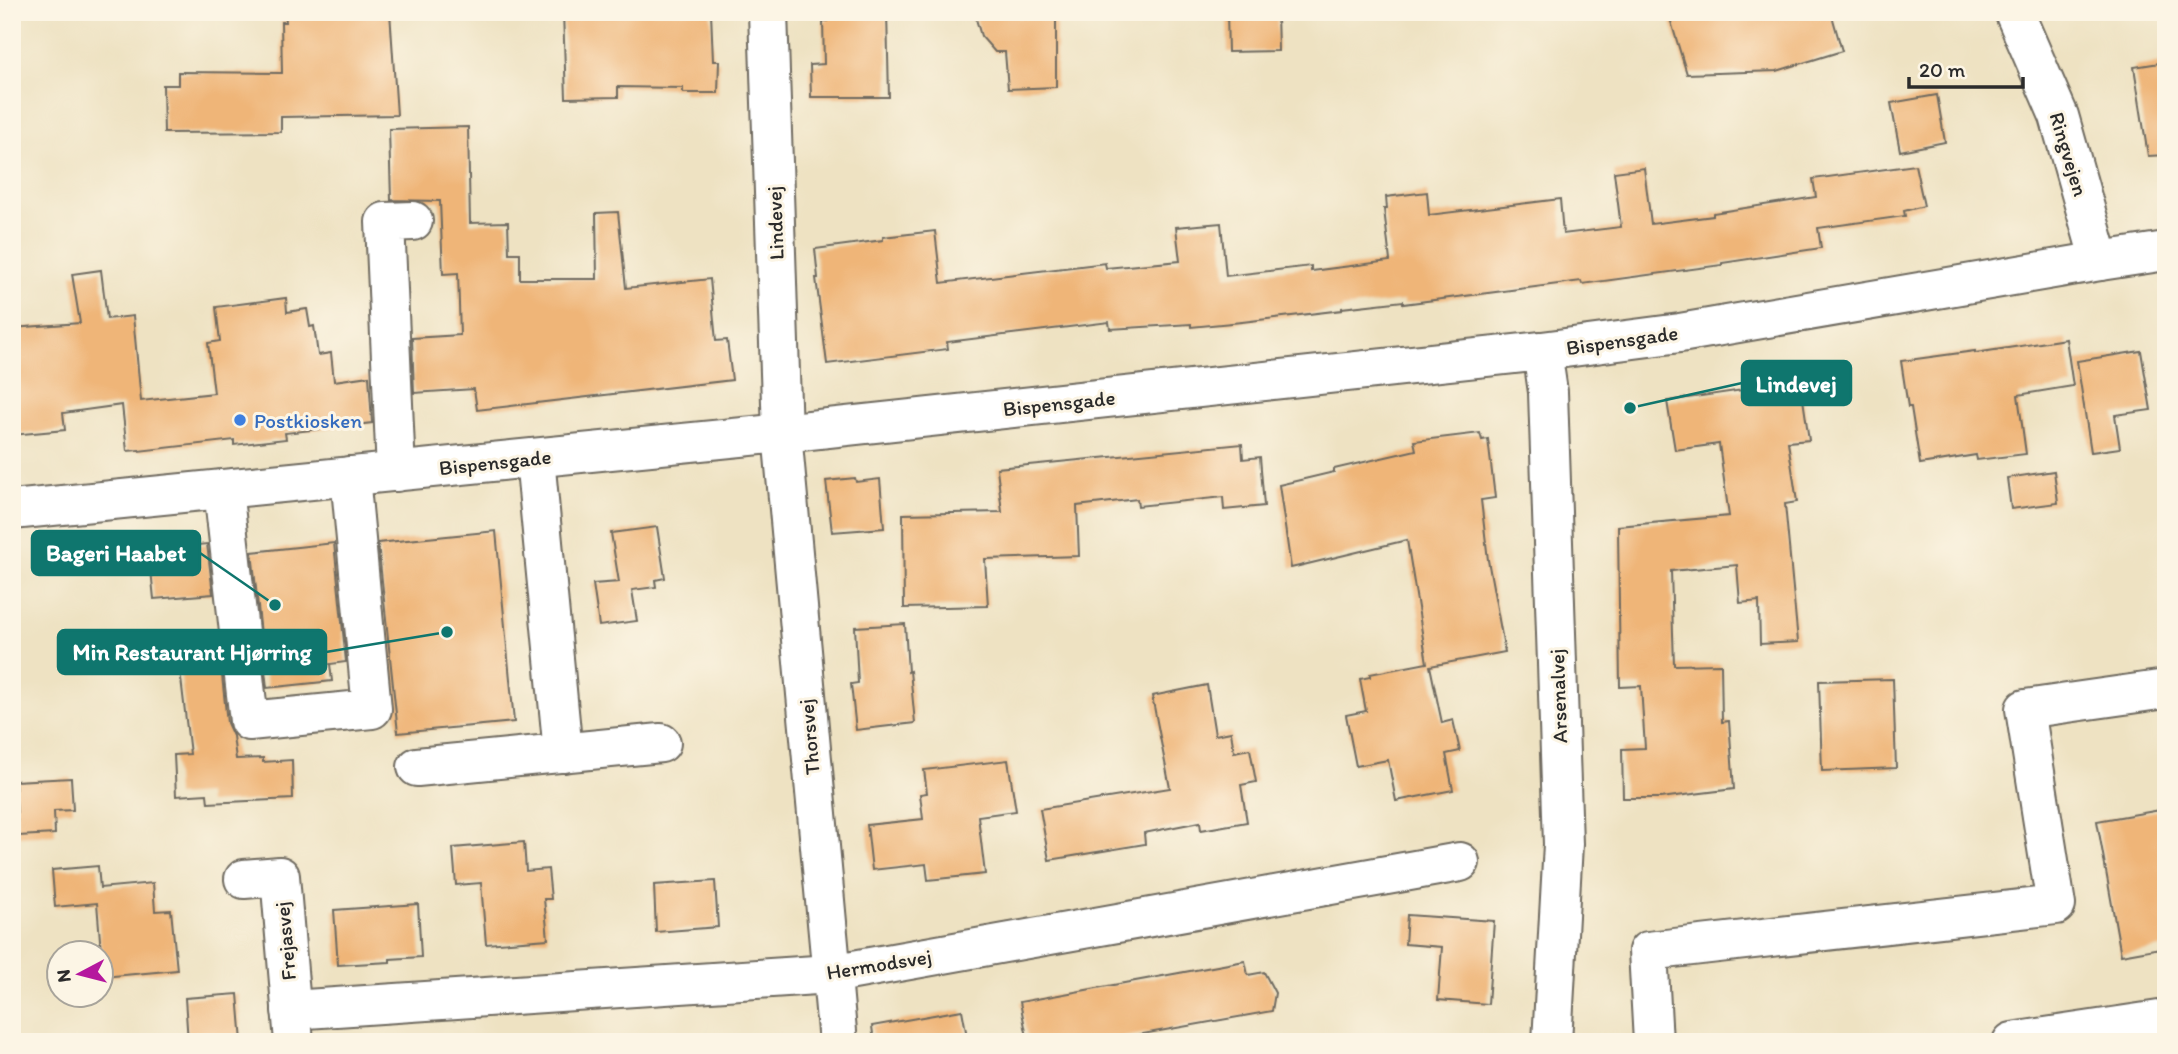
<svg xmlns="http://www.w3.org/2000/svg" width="2178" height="1054" font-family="Itim,sans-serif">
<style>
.building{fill:#efb578}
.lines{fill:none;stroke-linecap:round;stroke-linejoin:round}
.minor-casing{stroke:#6f6b60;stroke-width:42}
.major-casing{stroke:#6f6b60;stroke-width:42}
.minor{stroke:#fff;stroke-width:38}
.major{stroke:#fff;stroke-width:38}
.shop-dot{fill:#3f7fe0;stroke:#fcf5e5;stroke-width:2.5}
.labels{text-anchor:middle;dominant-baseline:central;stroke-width:6;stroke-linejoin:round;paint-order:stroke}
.street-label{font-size:21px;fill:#2b2b2b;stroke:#fcf5e5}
.shop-label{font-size:21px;fill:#366cbe;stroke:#fcf5e5;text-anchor:start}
.leader{fill:none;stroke:#0f766e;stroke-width:2.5}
.callout-dot{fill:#0f766e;stroke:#fcf5e5;stroke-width:2.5}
.callout{fill:#0f766e;stroke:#0f766e;stroke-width:2.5}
.callout-label{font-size:23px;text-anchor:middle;font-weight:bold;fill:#fff}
</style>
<rect width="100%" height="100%" fill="#fcf5e5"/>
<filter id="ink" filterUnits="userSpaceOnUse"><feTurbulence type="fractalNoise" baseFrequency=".0143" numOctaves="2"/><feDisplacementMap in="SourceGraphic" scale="14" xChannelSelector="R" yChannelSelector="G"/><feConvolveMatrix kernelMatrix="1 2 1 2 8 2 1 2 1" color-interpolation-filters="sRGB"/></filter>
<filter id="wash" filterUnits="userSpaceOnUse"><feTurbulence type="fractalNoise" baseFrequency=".00686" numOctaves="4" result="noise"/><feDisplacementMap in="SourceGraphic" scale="28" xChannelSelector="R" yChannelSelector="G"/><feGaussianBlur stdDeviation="1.57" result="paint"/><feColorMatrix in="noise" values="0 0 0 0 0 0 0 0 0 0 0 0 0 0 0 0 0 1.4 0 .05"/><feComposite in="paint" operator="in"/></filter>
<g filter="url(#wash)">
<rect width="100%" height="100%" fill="#eee2c2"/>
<g id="blocks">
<g class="building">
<path d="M285 12H390L397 115 281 117V132L164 133 163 85H178V72L282 73 281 22H286Z"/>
<path d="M563 12H711L713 61H719L718 93H683V88L618 87V97L566 98Z"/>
<path d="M827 12H887L889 97H811L810 65 824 64 823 21H827Z"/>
<path d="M974 12H1013L1014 16 1022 18 1056 17V87L1008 89 1005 52H995L981 36Z"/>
<path d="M1227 12H1277L1278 51 1228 52Z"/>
<path d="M1668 12H1831L1842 51 1777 71 1687 74Z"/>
<path d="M2166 62V155L2148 156 2134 67Z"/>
<path d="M1937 95 1945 142 1900 151 1891 103Z"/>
<path d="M468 127 470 223 508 222 509 253H520V279H597L596 213 618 212 626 288 710 279 716 341 727 340 732 380 477 410 474 389 414 393 412 338 460 335 458 273 443 274 440 201 391 200 389 129Z"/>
<path d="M1915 165 1924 206 1904 211 1905 216 1818 228 1821 248 1722 263V265L1582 284 1581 281 1403 304V301L1342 308V310L1242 322 1191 327V324L1110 329 1109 322 947 342 948 349 827 364 816 278H818L815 249 883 240V237L935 231 941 283 1105 263 1106 268 1180 261 1176 227 1221 223 1226 276 1311 266V271L1390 261 1384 209H1387L1386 197 1427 192 1429 215 1560 199 1563 234 1621 227 1614 172 1644 168 1651 224 1713 216V213L1816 197 1813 179Z"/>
<path d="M101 270 107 319 133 316 141 401 214 393 208 343 220 341 216 307 286 298 287 312 307 309 310 327 314 326 318 355 331 353 334 381 369 376 372 423 285 433 286 439 234 445V440L139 451V450L127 451 122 405 63 413 65 430 12 435V328L80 323 72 274Z"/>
<path d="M2066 339 2073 386 2018 395 2026 454 1977 460 1976 455 1920 464 1911 407H1908L1901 361 1975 351V353Z"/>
<path d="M2141 351 2151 410 2115 415 2120 448 2091 452 2077 361Z"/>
<path d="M1798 365 1809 440 1788 442 1797 502 1785 504 1798 642 1760 644 1759 601 1740 603 1737 565 1671 571 1674 665 1721 664 1722 722 1729 721 1734 789 1660 798H1623L1622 749 1645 748 1641 686 1620 687 1618 526 1729 516 1719 444 1675 450 1667 401 1757 388 1754 371Z"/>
<path d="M1480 433 1482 440 1488 439 1495 498 1481 500 1488 560 1505 652 1430 666 1442 723 1453 720 1460 751 1446 754 1453 790 1396 801 1388 760 1356 766 1346 715 1366 711 1360 679 1370 677V674L1427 663 1407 540 1291 568 1279 485 1334 472V469L1416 450 1414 441Z"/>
<path d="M1242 444 1243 459 1260 457 1264 506 1224 510 1223 497 1138 506 1137 499 1077 506 1079 556 985 559 988 606 904 608 903 514 1002 512 997 468Z"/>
<path d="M2054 471 2058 503 2011 509 2007 478Z"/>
<path d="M855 478 856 482 880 479 884 528 832 532 826 481Z"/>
<path d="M657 527 665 578 655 580 656 587 632 590 637 621 599 626 593 584 619 582 611 533Z"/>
<path d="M496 531 514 722 398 733 378 543Z"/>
<path d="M334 543 346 662 330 664 332 681 267 688 252 552Z"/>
<path d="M207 544 213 594 154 599 149 550Z"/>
<path d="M905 624 908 672 910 671 915 723 856 730 851 684 858 683 855 627Z"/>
<path d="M221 666 227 723 233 736 236 759 263 758V762L292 760 293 799 208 803 207 794 176 796 174 755 190 754 180 670Z"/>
<path d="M1893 679 1896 768 1822 771 1819 681Z"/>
<path d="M1207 685 1215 735 1231 732 1234 752 1250 749 1256 782 1241 785 1247 822 1201 830 1200 822 1144 833 1145 844 1049 860 1040 809 1170 788 1152 696Z"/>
<path d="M1008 760 1016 811 978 816 985 874 928 880 926 864 872 870 867 825 923 819 920 794 927 793 924 770Z"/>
<path d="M71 778 73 810 54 811 55 834 18 836 15 781Z"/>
<path d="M2166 809V947L2121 955 2097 821Z"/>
<path d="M524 842 526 871 548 869 551 899H544L548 939 486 944 481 883 456 885 453 848Z"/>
<path d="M98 866 100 888 153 883 155 911 171 910 177 970 103 977 97 903 55 907 52 870Z"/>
<path d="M715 881 718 927 656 932 654 885Z"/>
<path d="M418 904 421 957 390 959V962L338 965 334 910Z"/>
<path d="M1407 915 1494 921 1488 1004 1438 1000 1442 947 1405 944Z"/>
<path d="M1245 961 1248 975 1264 972 1275 993 1272 1011 1098 1042H1028L1020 1002Z"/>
<path d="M238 994 242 1042H188L185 998Z"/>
<path d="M962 1010 968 1042H874L872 1026Z"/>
</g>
</g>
</g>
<g filter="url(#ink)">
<use href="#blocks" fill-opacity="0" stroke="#6f6b60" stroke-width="2"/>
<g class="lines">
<defs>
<g id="minor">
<path d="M768 12 782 433 838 1042"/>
<path d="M1542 351 1548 392 1563 844 1552 1042"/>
<path d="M535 458 563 753"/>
<path d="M396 472 385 222 413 221"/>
<path d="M223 489 249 721 372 709 350 476"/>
<path d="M12 510 782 433 1542 351 1680 333 2100 261"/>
<path d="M417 767 661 743"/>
<path d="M244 879 280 876 294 1042"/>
<path d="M291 1010 831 974 1460 862"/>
<path d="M1653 1042 1648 951 2056 905 2025 709 2166 689"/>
<path d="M2012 1042 2166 1019"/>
</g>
<path id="major" d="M2014 12 2059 116 2100 261 2166 251"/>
</defs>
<use href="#minor" class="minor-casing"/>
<use href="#major" class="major-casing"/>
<use href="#minor" class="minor"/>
<use href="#major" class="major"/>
</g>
</g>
<circle class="shop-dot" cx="240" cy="420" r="7"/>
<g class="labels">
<g class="street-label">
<text transform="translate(2069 154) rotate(73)">Ringvejen</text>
<text transform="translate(775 223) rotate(-92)">Lindevej</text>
<text transform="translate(1622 340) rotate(-8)">Bispensgade</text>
<text transform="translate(1059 403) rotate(-6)">Bispensgade</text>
<text transform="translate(495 462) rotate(-6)">Bispensgade</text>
<text transform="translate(1558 696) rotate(-92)">Arsenalvej</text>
<text transform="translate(809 737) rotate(-95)">Thorsvej</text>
<text transform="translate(285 941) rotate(-95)">Frejasvej</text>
<text transform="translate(879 964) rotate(-9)">Hermodsvej</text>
</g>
<g class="shop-label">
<text x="254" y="420">Postkiosken</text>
</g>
</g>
<path class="leader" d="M1630 408L1742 383M275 605L200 553M447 632L326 652"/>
<g class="callout-dot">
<circle cx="1630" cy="408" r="7"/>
<circle cx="275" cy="605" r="7"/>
<circle cx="447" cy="632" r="7"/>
</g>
<g class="callout">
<rect x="1742" y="361" width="109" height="44" rx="7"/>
<rect x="32" y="531" width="168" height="44" rx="7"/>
<rect x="58" y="630" width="268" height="44" rx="7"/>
</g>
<g class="callout-label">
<text x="1796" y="392">Lindevej</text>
<text x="116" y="561">Bageri Haabet</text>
<text x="192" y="660">Min Restaurant Hjørring</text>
</g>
<rect width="2178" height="1054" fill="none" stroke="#fcf5e5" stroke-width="42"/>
<g transform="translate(80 974) rotate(263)"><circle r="33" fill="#fcf5e5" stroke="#a8a49b" stroke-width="2"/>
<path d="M0-5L12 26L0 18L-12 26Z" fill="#b5179e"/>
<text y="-10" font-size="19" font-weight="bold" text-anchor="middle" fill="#2b2b2b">N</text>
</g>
<path d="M1909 77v10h114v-10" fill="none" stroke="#2b2b2b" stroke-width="3.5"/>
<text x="1919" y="77" font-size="21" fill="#2b2b2b" stroke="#fcf5e5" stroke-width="5" paint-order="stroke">20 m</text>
</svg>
